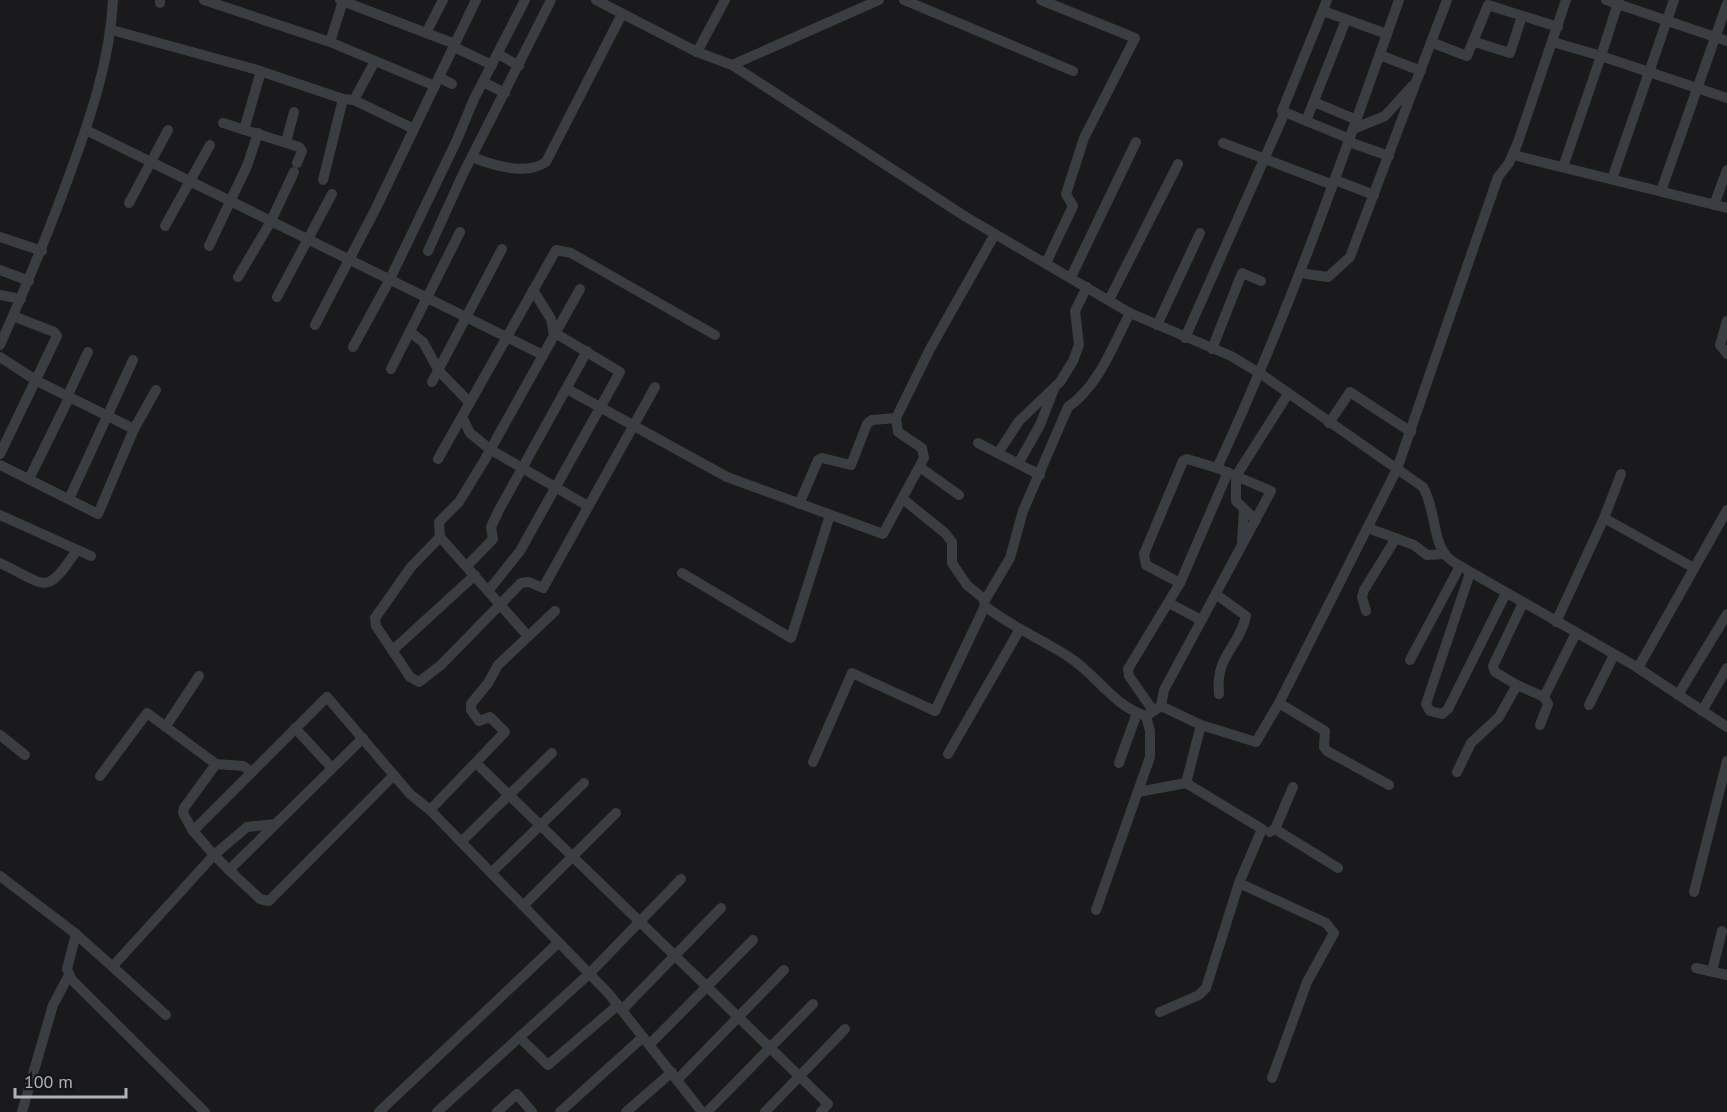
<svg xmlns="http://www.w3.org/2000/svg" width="1727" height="1112" font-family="'PT Sans',sans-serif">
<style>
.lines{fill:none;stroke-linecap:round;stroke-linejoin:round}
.minor{stroke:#3a3d42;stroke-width:10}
</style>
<rect width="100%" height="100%" fill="#1a1a1d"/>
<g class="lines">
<g class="minor">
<path d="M204 0 330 42 435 86"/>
<path d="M340 0 455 44"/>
<path d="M596 0 697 52 732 65 966 217 1130 313 1231 356 1261 374 1423 487C1435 507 1433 539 1445 554 1448 559 1455 563 1460 566L1635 666 1727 727"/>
<path d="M904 0 1073 71"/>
<path d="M1041 0 1135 38 1084 138 1066 194 1073 206 1046 263"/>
<path d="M1327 0 1282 111 1350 139"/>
<path d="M1606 0 1727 41"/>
<path d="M160 3V0"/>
<path d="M1323 11 1387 34"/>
<path d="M112 30 254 69 343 99 354 100 414 129"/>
<path d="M426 33 443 0"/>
<path d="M330 42 343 1"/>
<path d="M1475 42 1510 53 1522 16"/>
<path d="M1553 42 1601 56 1619 0"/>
<path d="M1433 43 1467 56 1488 5 1558 27"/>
<path d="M454 47 492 65"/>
<path d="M697 52 725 0"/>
<path d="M498 54 519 66"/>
<path d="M1380 55 1421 71"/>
<path d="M732 65 879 0"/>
<path d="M439 77 452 84"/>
<path d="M483 82 505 93"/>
<path d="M354 100 375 61"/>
<path d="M1314 102 1357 120"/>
<path d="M1306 121 1346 20"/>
<path d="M223 123 299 147 302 151 297 163"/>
<path d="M1353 129 1385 116 1412 86"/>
<path d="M86 130 543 355"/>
<path d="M244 130 261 71"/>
<path d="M286 142 294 112"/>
<path d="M1349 142 1389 156"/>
<path d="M1223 143 1333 185"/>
<path d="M1513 155 1727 208"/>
<path d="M472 157C492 165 526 176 546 162L622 14"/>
<path d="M1563 167 1601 56 1727 98"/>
<path d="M1612 179 1674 0"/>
<path d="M323 180 343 99"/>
<path d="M1335 180 1374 195"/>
<path d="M1661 191 1727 4"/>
<path d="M129 203 168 130"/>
<path d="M1714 205 1727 170"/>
<path d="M165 226 210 145"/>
<path d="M0 237 42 251"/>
<path d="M209 246 247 166 258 133"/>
<path d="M428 251 462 176 551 0"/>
<path d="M0 270 29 281"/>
<path d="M1300 273 1328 277 1350 257 1447 0"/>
<path d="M238 277 270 223 294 172"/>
<path d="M1071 277 1136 142"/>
<path d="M533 290 551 319 554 335"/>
<path d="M0 295 21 299"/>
<path d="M277 297 332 194"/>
<path d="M1109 300 1178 164"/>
<path d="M1130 313C1113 345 1099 386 1068 407L1023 511 1010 558 984 602 985 606C1011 627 1042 639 1069 657 1097 675 1112 705 1146 716L1161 706 1201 725 1186 783 1262 829 1239 883 1206 988 1199 995 1160 1012"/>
<path d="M1727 321 1720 345 1727 354"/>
<path d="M315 325 376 208 476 0"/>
<path d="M1157 325 1200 233"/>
<path d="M410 332 423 342 439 371 470 403"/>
<path d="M1185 338 1285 112"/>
<path d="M0 345C25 289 48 234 69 176 90 119 110 61 113 0"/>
<path d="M353 347 389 281 456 142 474 99 525 0"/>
<path d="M1212 349 1242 273 1261 281"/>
<path d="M0 357 37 381 134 429"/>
<path d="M391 369 460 232"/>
<path d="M432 382 502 249"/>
<path d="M567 389 727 477 883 534 924 458 922 448 898 432 896 418 930 349 995 234"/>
<path d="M67 397 88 352"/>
<path d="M462 417 470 433 491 450 588 506"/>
<path d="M1329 423 1350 392 1411 432"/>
<path d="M978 443 1040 475"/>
<path d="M998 453 1019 421 1060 382 1073 361 1079 345 1075 311 1087 287"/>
<path d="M0 454 57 336 54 332 13 316"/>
<path d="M438 459 556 250 571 253 715 335"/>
<path d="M1018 464 1040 425 1054 389"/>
<path d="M0 465 98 514 134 429 156 390"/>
<path d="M921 468 959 495"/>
<path d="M29 479 69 398"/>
<path d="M69 499 133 360"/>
<path d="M904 500 945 533 952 542V563L967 585 984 599"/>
<path d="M799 504 818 460 822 458 851 465 867 424 872 420 896 418"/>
<path d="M0 515 91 556"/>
<path d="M1604 518 1621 474"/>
<path d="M1256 520 1236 501V476L1288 394"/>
<path d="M1368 528 1414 545 1427 555 1445 554"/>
<path d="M440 537 439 522 459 502 484 461 580 289"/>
<path d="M1242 542 1244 510"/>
<path d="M0 563C48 586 45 597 77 550"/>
<path d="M467 566 493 539 491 527 499 510 587 351"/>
<path d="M682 573 791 638 830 515"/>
<path d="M1470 573 1426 704 1430 711 1442 714 1448 709 1506 593"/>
<path d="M1180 583 1146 565 1144 554 1183 461 1187 459 1217 468"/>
<path d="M489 590 520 551 620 372 555 333"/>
<path d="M1217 595 1246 616C1239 648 1215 655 1219 694"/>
<path d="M1169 603 1201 620"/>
<path d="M1366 611 1362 597 1364 590 1396 538"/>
<path d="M1556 622 1604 518 1694 568"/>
<path d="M527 635 440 537 411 567 375 618 376 626 410 677 419 682 441 665 521 583 529 582 543 588 655 387"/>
<path d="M393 650 475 575"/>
<path d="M1410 660 1460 566"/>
<path d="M1638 668 1727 510"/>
<path d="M1517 685 1544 697 1576 633"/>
<path d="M1678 695 1727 614"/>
<path d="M1589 705 1614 655"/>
<path d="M1161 706 1164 690 1271 491 1217 468C1288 316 1343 158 1399 0"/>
<path d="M1152 709 1129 676 1128 669 1180 583 1228 472"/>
<path d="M1702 711 1727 668"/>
<path d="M1201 725 1256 742 1279 703"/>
<path d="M1540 725 1548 704 1544 697"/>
<path d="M166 726 199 676"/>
<path d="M295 728 332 768"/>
<path d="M0 735 25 755"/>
<path d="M948 754 1020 629"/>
<path d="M813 762 852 673 935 711 985 606"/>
<path d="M1119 763 1137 713"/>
<path d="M477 764 828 1104 821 1112"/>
<path d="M1457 772 1471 743 1499 717 1517 685 1495 672 1493 666 1523 603"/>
<path d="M100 776 147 713 216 764 243 766 252 772"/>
<path d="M1389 785 1327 751 1324 747 1325 731 1279 703 1397 469 1498 177 1509 163 1518 142 1566 0"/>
<path d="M1138 792 1186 783"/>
<path d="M430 810 609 994 702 1112"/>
<path d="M275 824 247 827 214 855 229 870 363 738"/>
<path d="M1275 829 1338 868"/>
<path d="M193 831 183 813 184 808 216 764"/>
<path d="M1270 832 1275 829 1293 787"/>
<path d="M461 842 552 753"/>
<path d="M229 870 260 899 269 901 394 775"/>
<path d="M491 873 584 783"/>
<path d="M0 876 76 934 67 969 72 980 205 1112"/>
<path d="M1239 883 1326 923 1334 933 1307 982 1272 1078"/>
<path d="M1694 892 1727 761"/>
<path d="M523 906 616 813"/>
<path d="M1096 910 1150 757V731L1146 716"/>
<path d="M76 934 166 1015"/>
<path d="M113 966 214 855 193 831 327 697 410 794 430 810 505 732 490 717 479 721 471 710V704L488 683 498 665 555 611"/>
<path d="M1696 968 1727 975"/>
<path d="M1712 971 1722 931"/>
<path d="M622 1010 721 908"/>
<path d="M519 1037 548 1065 618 1005"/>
<path d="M650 1044 753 940"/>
<path d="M678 1079 784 970"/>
<path d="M22 1112 53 1005 69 975"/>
<path d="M379 1112 558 943"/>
<path d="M437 1112 589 974 681 879"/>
<path d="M497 1112 517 1094 532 1112"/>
<path d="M560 1112 643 1037"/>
<path d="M626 1112 672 1072"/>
<path d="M707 1112 813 1004"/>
<path d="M765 1112 845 1029"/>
</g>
</g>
<path d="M15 1088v9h111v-9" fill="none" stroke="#abb4bd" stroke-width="3"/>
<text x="24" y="1088" font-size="18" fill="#abb4bd" stroke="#151518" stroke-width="4.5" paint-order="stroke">100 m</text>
</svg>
